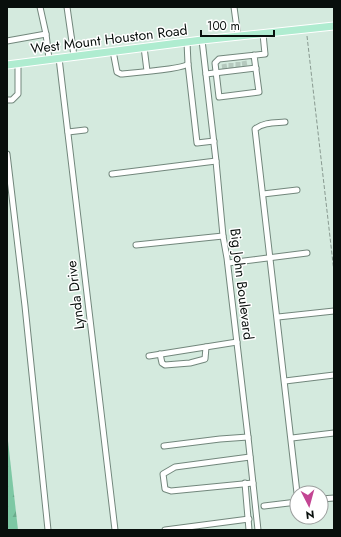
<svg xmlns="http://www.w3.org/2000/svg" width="341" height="537" font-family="Jost,sans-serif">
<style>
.forest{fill:url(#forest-firs)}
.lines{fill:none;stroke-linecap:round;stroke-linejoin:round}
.minor-tunnel{stroke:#b5c9be;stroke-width:5;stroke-dasharray:5 2.5;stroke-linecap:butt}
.minor-casing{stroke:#72877c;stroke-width:7}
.major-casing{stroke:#fff;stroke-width:9}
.path{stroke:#899a91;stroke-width:1;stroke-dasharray:4 2;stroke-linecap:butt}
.minor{stroke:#fff;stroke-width:5}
.major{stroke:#afecd0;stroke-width:7}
.labels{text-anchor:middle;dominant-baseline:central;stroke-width:3;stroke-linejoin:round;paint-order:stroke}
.street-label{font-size:14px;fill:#080f0c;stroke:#fff}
</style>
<defs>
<pattern id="forest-firs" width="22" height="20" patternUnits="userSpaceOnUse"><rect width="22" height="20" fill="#7dc8a4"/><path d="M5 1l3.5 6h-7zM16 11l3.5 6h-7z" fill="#6bab8c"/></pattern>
</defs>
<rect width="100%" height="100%" fill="#d4eade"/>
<path class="forest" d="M7 432 18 530H7Z"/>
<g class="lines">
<g class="minor-tunnel">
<path d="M244 61 245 67"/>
<path d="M238 62V68"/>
<path d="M231 63V69"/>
<path d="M224 64 225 70"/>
</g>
<defs>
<g id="minor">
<path d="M67 7 74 56"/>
<path d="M234 7 238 36"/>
<path d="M46 34 49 59"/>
<path d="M202 40 216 161 223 236 227 258 248 437 258 530"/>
<path d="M7 41 46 34 40 7"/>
<path d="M144 47 147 71"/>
<path d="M113 51 117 72 121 74C132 73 183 69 188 64L187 42"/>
<path d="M254 55 259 92 219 97 215 63 219 59 265 54 263 34"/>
<path d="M59 58 115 530"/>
<path d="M188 64 197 143 214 141"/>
<path d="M206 74 256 68"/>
<path d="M7 100H12L18 94V64"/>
<path d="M285 122C275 123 264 122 255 129L297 493"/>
<path d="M68 132 85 130"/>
<path d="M7 154 25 306 48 530"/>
<path d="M112 174 216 161"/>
<path d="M263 194 297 190"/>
<path d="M136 245 223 236"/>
<path d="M228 263 307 253"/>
<path d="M278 317 334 311"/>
<path d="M160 354 162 363 165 365 190 363 205 359 206 347"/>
<path d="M149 356 237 342"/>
<path d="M285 381 334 375"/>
<path d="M292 438 334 433"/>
<path d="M164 446 220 439 248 437"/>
<path d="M250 457 175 467 163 474 165 489 171 491 253 483"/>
<path d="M245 483 249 530"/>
<path d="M321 499 334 498"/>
<path d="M264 506 297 502"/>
<path d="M165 530 249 519"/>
</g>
<path id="major" d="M7 65 202 40 334 26"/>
</defs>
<use href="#minor" class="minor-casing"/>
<use href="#major" class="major-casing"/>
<path class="path" d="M307 36 334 272"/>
<use href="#minor" class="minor"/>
<use href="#major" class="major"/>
</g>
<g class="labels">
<g class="street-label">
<text transform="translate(109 39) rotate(-7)">West Mount Houston Road</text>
<text transform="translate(242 284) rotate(83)">Big John Boulevard</text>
<text transform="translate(75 295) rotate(-97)">Lynda Drive</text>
</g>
</g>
<rect width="341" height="537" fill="none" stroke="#080f0c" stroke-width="16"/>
<g transform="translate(309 505) rotate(174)"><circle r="19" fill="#ffffff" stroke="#9c9f9e"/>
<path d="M0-3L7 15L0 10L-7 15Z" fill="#c34593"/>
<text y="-6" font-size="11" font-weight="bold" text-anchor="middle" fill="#080f0c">N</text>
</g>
<path d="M201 30v6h73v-6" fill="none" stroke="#080f0c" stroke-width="2"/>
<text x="207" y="30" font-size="12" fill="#080f0c" stroke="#ffffff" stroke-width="3" paint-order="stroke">100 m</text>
</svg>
